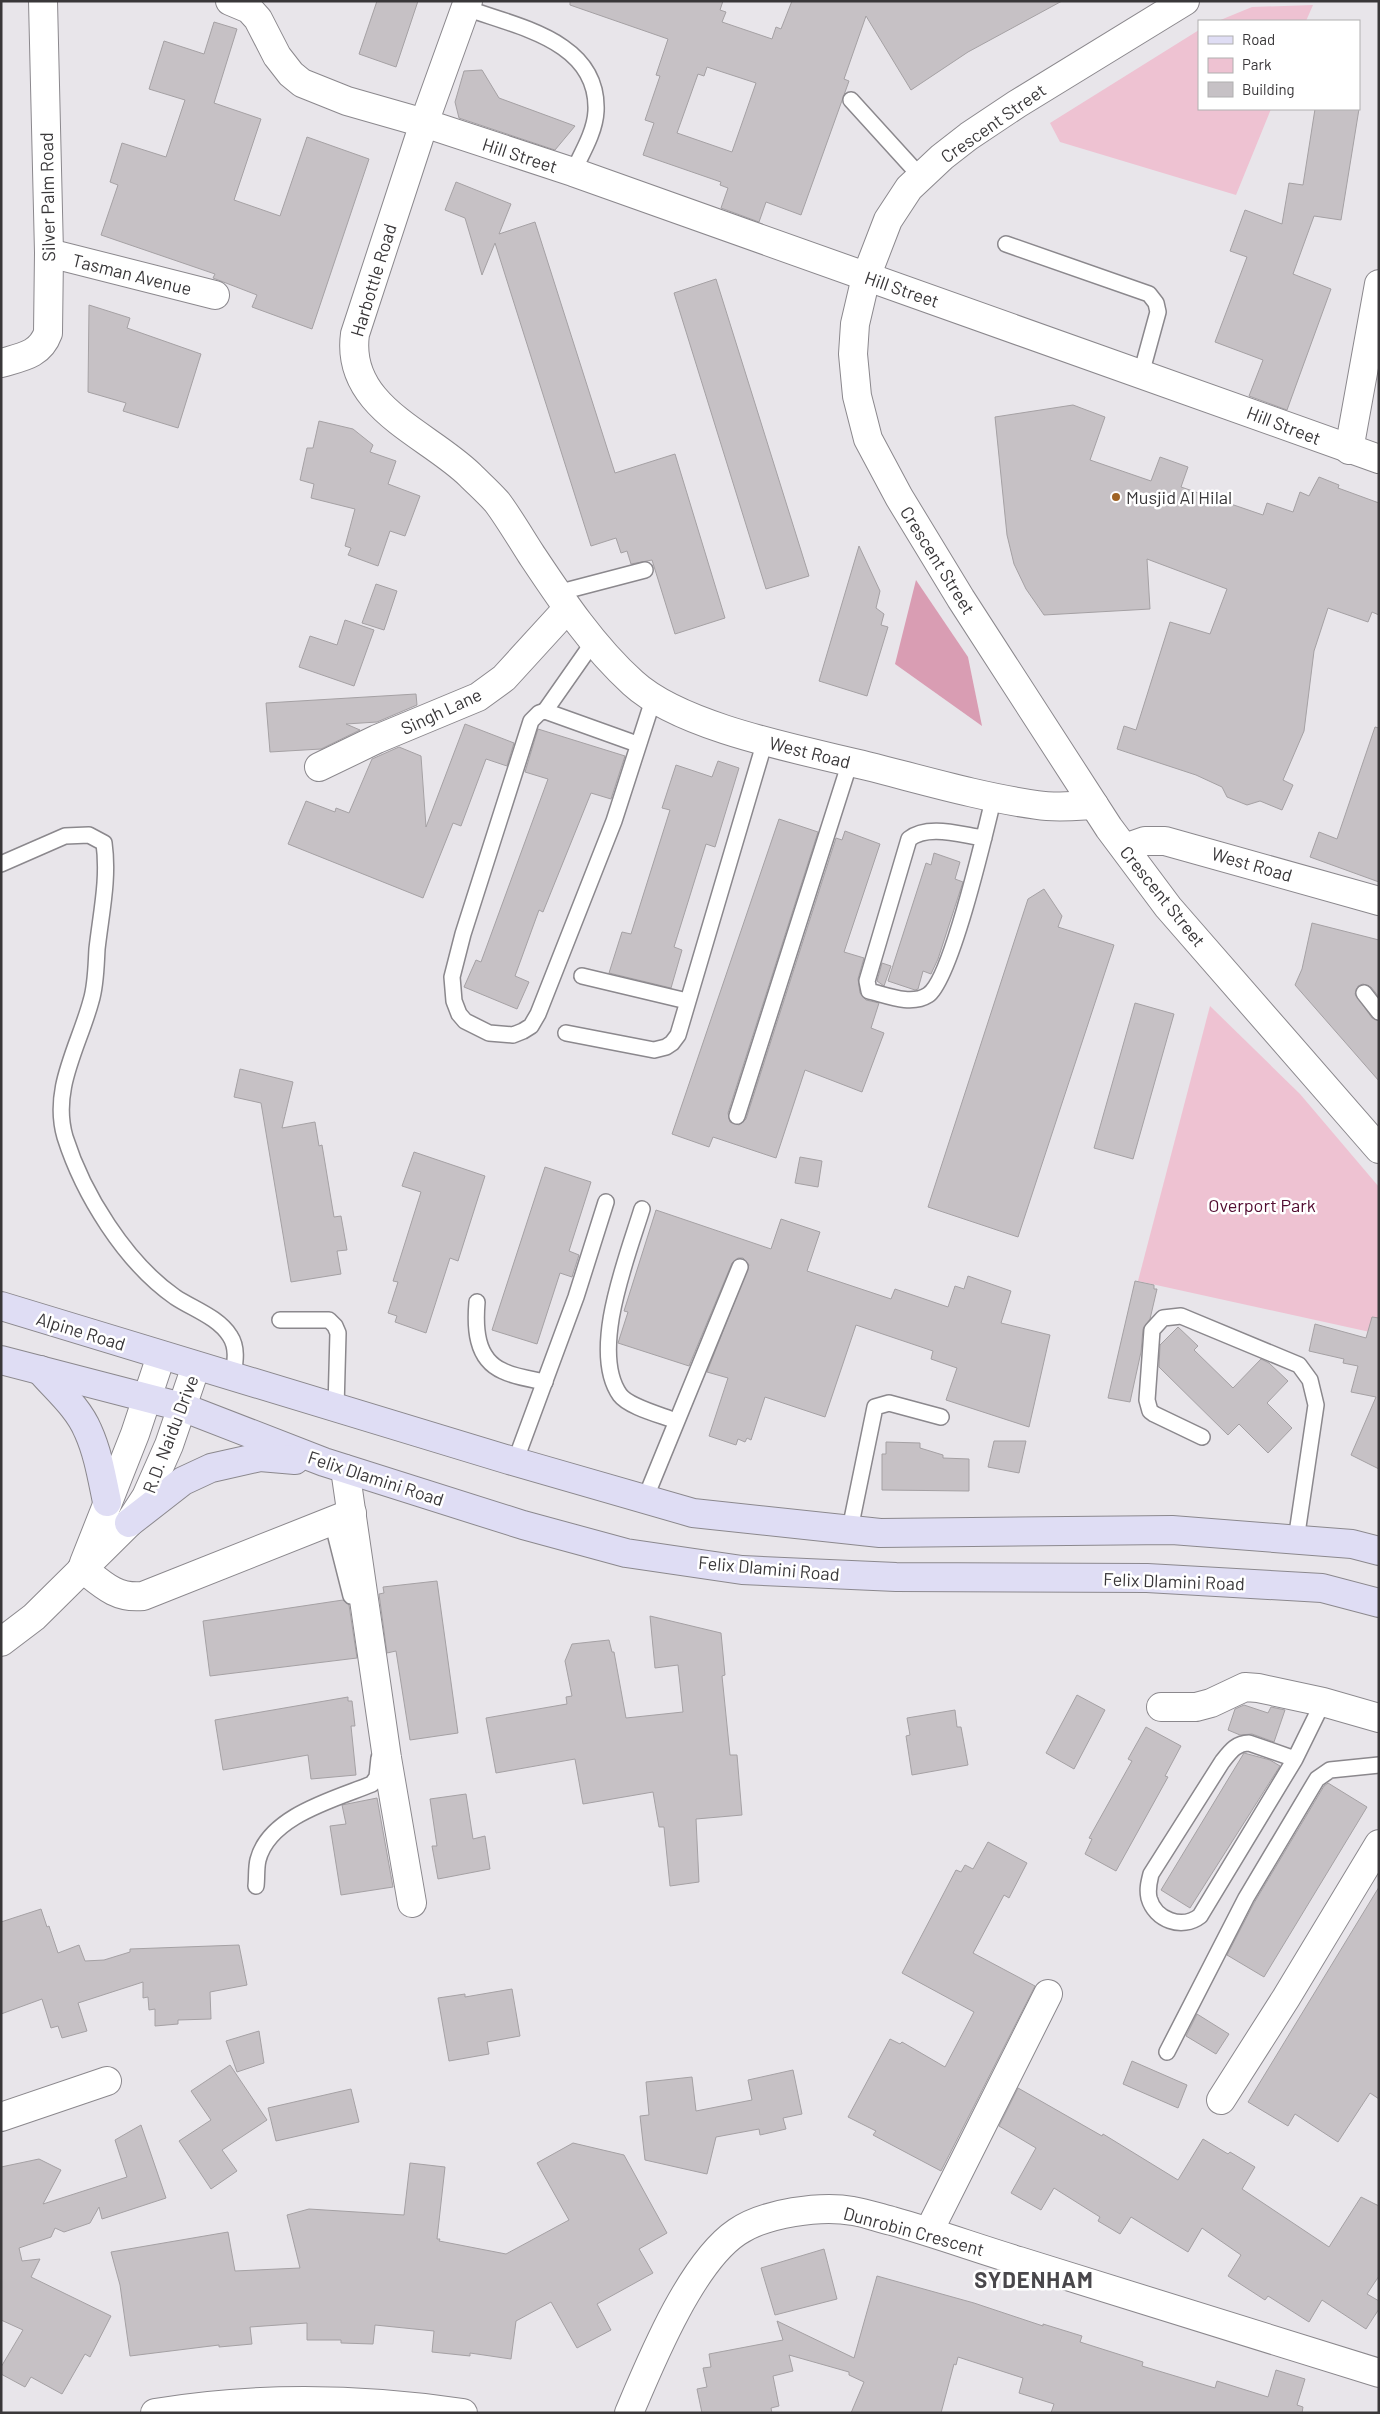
<svg xmlns="http://www.w3.org/2000/svg" width="1380" height="2414" font-family="Barlow,sans-serif">
<style>
.green{fill:#eec2d2}
.forest{fill:#d99db3}
.building{fill:#c6c1c5;stroke:#a5a1a4;fill-rule:evenodd}
.lines{fill:none;stroke-linecap:round;stroke-linejoin:round}
.service-casing{stroke:#8b888d;stroke-width:18}
.minor-casing{stroke:#8b888d;stroke-width:30}
.tertiary-casing{stroke:#8b888d;stroke-width:30}
.secondary-casing{stroke:#8b888d;stroke-width:30}
.service{stroke:#fff;stroke-width:15}
.minor{stroke:#fff;stroke-width:28}
.tertiary{stroke:#fff;stroke-width:28}
.secondary{stroke:#dfddf4;stroke-width:28}
.poi-dot{fill:#9f6325;stroke:#fff;stroke-width:2}
.labels{text-anchor:middle;dominant-baseline:central;stroke-width:5;stroke-linejoin:round;paint-order:stroke}
.street-label{font-size:18px;fill:#393739;stroke:#fff}
.poi-label{font-size:18px;fill:#393739;stroke:#fff;text-anchor:start}
.park-label{font-size:18px;fill:#520b30;stroke:#fff}
.district-label{font-size:22px;font-weight:bold;letter-spacing:1px;fill:#49474b;stroke:#fff}
</style>
<rect width="100%" height="100%" fill="#e8e5ea"/>
<g class="green">
<path d="M1313 5 1306 21H1218L1252 7Z"/>
<path d="M1199 30V109H1271L1236 195 1060 142 1050 123Z"/>
<path d="M1210 1006 1300 1094 1379 1187V1334L1138 1281Z"/>
</g>
<path class="forest" d="M916 580 968 657 982 726 895 664Z"/>
<g class="building">
<path d="M377 1H418L396 67 359 54Z"/>
<path d="M570 1H723L720 10 726 12 722 22 772 39 776 27 781 29 792 1H1062L968 52 911 90 866 16 844 79 849 81 801 215 766 202 759 222 721 208 728 188 720 185 721 182 643 155 654 123 645 120 660 76 656 75 668 39 570 5ZM707 67 756 83 732 152 677 133 698 74 704 76Z"/>
<path d="M214 22 237 29 214 103 261 119 234 200 280 216 307 137 369 159 312 329 252 307 257 295 213 278 215 274 101 235 118 185 110 182 122 143 166 157 185 100 149 89 164 41 204 54Z"/>
<path d="M482 70 499 98 575 126 555 150 459 118 455 102 464 71Z"/>
<path d="M1315 109H1359L1341 220 1314 216 1293 274 1331 289 1287 410 1249 396 1263 360 1215 342 1247 257 1230 251 1245 210 1282 224 1289 183 1303 185Z"/>
<path d="M456 182 511 204 499 234 535 222 615 473 675 454 725 618 675 634 652 560 631 564 627 551 621 553 616 538 591 546 495 243 482 275 465 218 445 210Z"/>
<path d="M716 279 809 576 766 589 674 293Z"/>
<path d="M89 305 130 318 127 328 201 354 178 428 123 411 126 403 88 392Z"/>
<path d="M1073 405 1105 417 1090 460 1151 481 1160 457 1188 467 1181 487 1263 515 1267 503 1293 512 1300 492 1309 496 1319 477 1339 485 1338 488 1379 503V615L1372 612 1368 622 1328 608 1314 651 1304 731 1283 780 1293 785 1282 810 1260 801 1247 805 1227 797 1222 787 1196 775 1117 749 1124 726 1136 730 1170 622 1210 634 1227 589 1147 559 1150 609 1044 615 1026 589 1014 564 1007 535 995 417Z"/>
<path d="M319 421 353 429 373 445 370 452 396 461 388 484 420 496 405 536 390 531 378 566 348 555 351 548 345 546 355 509 311 498 314 484 300 480 307 448H313Z"/>
<path d="M859 546 880 591 876 608 884 614 881 625 888 627 867 696 819 681Z"/>
<path d="M376 584 397 591 384 630 362 623Z"/>
<path d="M345 620 374 630 354 686 299 667 310 636 337 645Z"/>
<path d="M416 694 417 705 377 722 346 724 360 730 321 749 270 752 266 703Z"/>
<path d="M465 724 514 743 507 766 486 759 461 826 453 823 423 898 288 844 306 801 335 812 336 808 349 813 372 759 399 747 421 756 426 827Z"/>
<path d="M1375 727 1379 728V882L1310 857 1319 832 1337 839Z"/>
<path d="M538 729 625 756 611 799 591 793 543 912 539 910 515 976 529 982 517 1009 464 987 476 960 481 962 548 779 525 772Z"/>
<path d="M718 761 739 768 715 847 706 844 674 947 682 950 671 988 609 973 622 932 631 934 670 810 662 808 676 765 712 777Z"/>
<path d="M779 819 818 832 728 1113 730 1122 739 1125 746 1119 836 838 842 840 845 831 880 844 844 952 864 958 858 979 860 993 866 1000 879 1003 871 1028 884 1033 862 1092 805 1070 776 1158 713 1137 709 1147 672 1134Z"/>
<path d="M934 853 960 862 955 879 963 882 938 959 931 974 923 971 918 989 915 990 888 981 926 863 931 865Z"/>
<path d="M1044 889 1062 916 1058 927 1114 945 1018 1237 928 1207 1028 899Z"/>
<path d="M1312 923 1379 940V997L1371 987 1363 984 1358 986 1355 994 1372 1018 1379 1021V1081L1295 985 1302 969Z"/>
<path d="M882 963 891 966 884 986 877 981Z"/>
<path d="M1135 1003 1174 1014 1133 1159 1094 1148Z"/>
<path d="M240 1069 293 1082 282 1128 315 1122 319 1146 322 1145 334 1217 341 1216 347 1250 337 1251 341 1274 291 1282 261 1103 234 1097Z"/>
<path d="M414 1152 485 1176 458 1261 450 1258 426 1333 395 1322 397 1316 388 1313 398 1282 393 1281 421 1192 402 1186Z"/>
<path d="M800 1157 822 1161 818 1187 795 1183Z"/>
<path d="M545 1167 591 1182 569 1251 579 1255 572 1277 560 1273 537 1344 492 1330Z"/>
<path d="M656 1210 771 1249 781 1219 820 1232 807 1271 891 1299 895 1289 948 1307 955 1286 964 1289 968 1276 1011 1291 1001 1323 1050 1335 1029 1427 946 1400 957 1368 931 1359 933 1351 856 1325 825 1417 765 1397 751 1440 747 1438 745 1442 738 1439 736 1445 709 1436 728 1378 707 1372 749 1265 743 1258H738L732 1263 689 1366 618 1343 628 1312 624 1311Z"/>
<path d="M1135 1281 1154 1285V1289H1157L1150 1319 1143 1329 1141 1352 1130 1402 1108 1398Z"/>
<path d="M1372 1317 1379 1318V1469L1351 1455 1376 1397 1351 1392 1358 1366 1343 1363 1344 1359 1309 1351 1315 1324 1366 1338Z"/>
<path d="M1178 1327 1198 1346 1194 1350 1233 1388 1261 1359 1269 1363 1288 1381 1267 1403 1292 1428 1268 1453 1239 1424 1228 1435 1159 1367 1160 1345Z"/>
<path d="M994 1441H1026L1019 1473 988 1467Z"/>
<path d="M886 1442 920 1443V1448L943 1455V1458L969 1459V1491L882 1490V1454H886Z"/>
<path d="M437 1581 458 1733 410 1740 396 1651 387 1653 379 1594 384 1593 383 1587Z"/>
<path d="M343 1600 349 1605 357 1658 210 1676 203 1621Z"/>
<path d="M650 1616 721 1633 725 1675 722 1676 730 1755H737L742 1815 696 1819 699 1882 670 1886 664 1827H659L653 1792 583 1804 575 1759 496 1773 486 1718 567 1704 566 1697 572 1696 565 1661 572 1644 609 1640 612 1652H614L626 1718 683 1712 678 1665 655 1668Z"/>
<path d="M1077 1695 1105 1710 1074 1769 1046 1753Z"/>
<path d="M348 1697V1701H352L355 1726H351L356 1775 311 1779 308 1755 223 1770 215 1720Z"/>
<path d="M1244 1705 1268 1713 1271 1707 1285 1710 1274 1742 1252 1734 1240 1735 1228 1730 1235 1709Z"/>
<path d="M955 1710 957 1727H961L968 1765 912 1775 906 1736 910 1735 907 1718Z"/>
<path d="M1146 1727 1181 1746 1165 1776 1168 1777 1116 1871 1085 1854 1092 1839 1089 1838 1132 1761 1128 1759Z"/>
<path d="M1244 1753 1270 1760 1280 1766 1190 1908 1161 1890Z"/>
<path d="M1328 1783 1367 1807 1264 1977 1227 1955 1254 1903 1324 1786Z"/>
<path d="M466 1794 473 1839 485 1836 490 1869 438 1879 432 1846H437L430 1799Z"/>
<path d="M377 1798 393 1887 341 1895 330 1826 346 1824 342 1805Z"/>
<path d="M988 1842 1027 1863 1009 1898 1004 1895 973 1953 1035 1986 941 2171 873 2135 876 2131 848 2117 890 2039 900 2044 902 2042 945 2067 974 2012 902 1973 956 1870 961 1872 965 1865 973 1869Z"/>
<path d="M1379 1887V2099L1370 2093 1338 2142 1295 2114 1288 2126 1248 2102Z"/>
<path d="M41 1909 47 1927 49 1926 58 1953 79 1945 85 1961 104 1960 130 1952V1949L239 1945 247 1985 210 1992 211 2019 178 2020V2024L155 2026V2009L149 2010 148 1997 143 1998V1982L78 2003 87 2031 62 2038 58 2026 51 2028 42 1999 1 2014V1922Z"/>
<path d="M512 1989 520 2036 487 2042 489 2054 449 2061 438 1998 465 1994V1997Z"/>
<path d="M1197 2014 1229 2034 1216 2054 1186 2036Z"/>
<path d="M259 2031 264 2063 237 2072 226 2041Z"/>
<path d="M1132 2061 1187 2085 1178 2108 1123 2084Z"/>
<path d="M230 2065 267 2120 222 2150 237 2171 211 2189 179 2141 211 2120 191 2091Z"/>
<path d="M793 2070 802 2114 783 2118 786 2129 760 2135 759 2129 716 2137 707 2174 645 2160 640 2116 649 2115 646 2082 692 2077 696 2111 752 2100 748 2080Z"/>
<path d="M1018 2088 1102 2136 1103 2134 1178 2180 1203 2139 1228 2154 1230 2152 1255 2167 1242 2189 1329 2247 1361 2197 1379 2206V2276L1367 2294 1379 2301V2309L1366 2329 1322 2300 1309 2322 1268 2296 1265 2300 1228 2276 1241 2255 1202 2228 1188 2252 1131 2217 1120 2234 1098 2221 1100 2217 1054 2188 1041 2210 1011 2193 1036 2148 999 2126Z"/>
<path d="M351 2089 359 2122 276 2141 268 2108Z"/>
<path d="M141 2125 166 2198 102 2219 99 2207 90 2223 64 2232 55 2228 51 2237 19 2248 22 2261 40 2259 31 2277 111 2316 90 2357 85 2354 62 2394 31 2377 25 2387 1 2374V2367L23 2330 1 2320V2167L39 2159 61 2170 43 2204 127 2177 115 2140Z"/>
<path d="M573 2143 624 2155 667 2233 639 2249 653 2273 597 2304 611 2330 577 2348 551 2302 516 2321 511 2359 470 2353V2356L432 2352 434 2331 375 2325 373 2344 341 2343V2340H307V2323L250 2327 252 2344 219 2347V2345L130 2356 120 2285 111 2252 228 2232 235 2271 300 2268 287 2215 309 2209 404 2215 410 2163 445 2167 437 2239H440L439 2241 506 2254 569 2220 537 2163Z"/>
<path d="M824 2249 837 2299 775 2315 761 2268Z"/>
<path d="M877 2276 974 2303 1043 2326V2324L1082 2336 1080 2342 1143 2362 1142 2366 1215 2388 1217 2381 1268 2397 1276 2370 1305 2379 1297 2405 1303 2407 1302 2413H1051L1054 2404 1019 2393 1023 2378 958 2357 956 2365 954 2364 941 2413H851L864 2382 849 2375V2372L789 2355 793 2371 773 2376 779 2406 771 2408 772 2413H702L697 2389 707 2387 703 2368 711 2367 709 2354 783 2340 777 2321 854 2358Z"/>
</g>
<g class="lines">
<defs>
<g id="service">
<path d="M466 8C518 27 599 41 596 111 595 132 582 153 573 172"/>
<path d="M851 100 921 177"/>
<path d="M1006 244 1149 294 1156 303 1158 312 1141 374"/>
<path d="M557 593 645 570"/>
<path d="M545 711 594 641"/>
<path d="M637 744 545 711 539 713 531 721 463 934 452 977 454 1001 459 1014 465 1021 489 1033 513 1035 523 1031 531 1026 538 1014 614 821 653 700"/>
<path d="M984 838C961 835 928 824 909 839L867 981 869 991C886 995 911 1006 928 995 951 980 986 829 994 796"/>
<path d="M1 864 65 836 89 835 104 843C109 879 101 913 97 949 96 966 96 985 91 1001 79 1046 51 1089 65 1137 83 1194 125 1262 175 1297 193 1309 218 1317 230 1336 238 1348 235 1363 233 1376"/>
<path d="M582 976 687 1001"/>
<path d="M1364 993 1379 1012"/>
<path d="M566 1033 654 1050 666 1047 672 1043 678 1035 765 741"/>
<path d="M737 1116 850 762"/>
<path d="M642 1209C628 1255 589 1351 620 1395 629 1407 661 1415 676 1421"/>
<path d="M477 1302C475 1326 475 1359 503 1371 515 1377 531 1379 545 1382"/>
<path d="M280 1320H329L335 1326 338 1333 336 1408"/>
<path d="M1202 1437 1154 1414 1150 1411 1147 1400 1152 1330 1163 1318 1181 1316 1299 1365 1310 1380 1316 1405 1296 1540"/>
<path d="M515 1462 576 1297 606 1202"/>
<path d="M645 1499 740 1267"/>
<path d="M332 1521 351 1596"/>
<path d="M850 1529 875 1407 889 1403 941 1417"/>
<path d="M1295 1759 1249 1743C1236 1743 1230 1752 1222 1762L1151 1874C1149 1882 1147 1889 1149 1898 1155 1920 1182 1930 1200 1916L1295 1759 1323 1702"/>
<path d="M256 1886C257 1878 256 1868 258 1860 269 1816 335 1799 372 1784L377 1777 379 1758"/>
<path d="M1167 2052 1246 1898 1317 1779 1330 1770 1379 1765"/>
</g>
<g id="minor">
<path d="M230 1 249 9 258 19 277 56 291 74 302 83 347 101 424 123 573 172 1379 459"/>
<path d="M468 1 424 123 355 334C345 407 427 433 470 475 479 484 489 493 497 502 509 518 520 537 531 554 561 599 592 646 633 683 682 728 802 750 867 766 923 780 980 797 1037 805 1056 808 1075 806 1094 805"/>
<path d="M1185 1 1017 104 969 136 942 157 909 188 888 220 866 277 855 324 853 354 857 396 868 439 899 497 961 599 1109 828 1168 907 1379 1149"/>
<path d="M49 253 215 295"/>
<path d="M1 363C22 357 40 355 48 333L49 253 43 1"/>
<path d="M1349 450 1379 284"/>
<path d="M319 767 377 739 478 697 504 678 567 609"/>
<path d="M1125 848 1145 841H1165L1379 901"/>
<path d="M345 1469 387 1758 412 1903"/>
<path d="M82 1568C102 1584 116 1599 143 1596L352 1513"/>
<path d="M1161 1707H1196L1211 1703 1245 1687 1258 1688 1323 1702 1379 1718"/>
<path d="M1221 2100 1286 1998 1379 1844"/>
<path d="M1 2117 107 2081"/>
<path d="M929 2231 1048 1994"/>
<path d="M155 2413C257 2396 361 2398 463 2413"/>
<path d="M629 2413C651 2361 691 2263 737 2232 765 2213 821 2205 853 2211 866 2213 879 2218 892 2221 935 2233 976 2248 1019 2261 1139 2298 1259 2335 1379 2373"/>
</g>
<g id="tertiary">
<path d="M84 1563 135 1434 161 1356"/>
<path d="M1 1642 34 1617 129 1523 146 1497 169 1445 196 1366"/>
</g>
<g id="secondary">
<path d="M1 1306 509 1460 693 1513 880 1533 1172 1530 1352 1544 1379 1551"/>
<path d="M1 1360 182 1407 324 1462 523 1525 626 1553 742 1570 896 1577 1147 1578 1322 1588 1379 1603"/>
<path d="M40 1370C56 1389 78 1407 88 1431 98 1453 102 1478 107 1502"/>
<path d="M129 1523 183 1481 211 1468 260 1457 295 1460"/>
</g>
</defs>
<use href="#service" class="service-casing"/>
<use href="#minor" class="minor-casing"/>
<use href="#tertiary" class="tertiary-casing"/>
<use href="#secondary" class="secondary-casing"/>
<use href="#service" class="service"/>
<use href="#minor" class="minor"/>
<use href="#tertiary" class="tertiary"/>
<use href="#secondary" class="secondary"/>
</g>
<circle class="poi-dot" cx="1116" cy="497" r="5"/>
<g class="labels">
<g class="street-label">
<text transform="translate(993 123) rotate(-35)">Crescent Street</text>
<text transform="translate(520 155) rotate(18)">Hill Street</text>
<text transform="translate(47 197) rotate(-91)">Silver Palm Road</text>
<text transform="translate(132 274) rotate(14)">Tasman Avenue</text>
<text transform="translate(373 280) rotate(-73)">Harbottle Road</text>
<text transform="translate(902 289) rotate(19)">Hill Street</text>
<text transform="translate(1284 425) rotate(21)">Hill Street</text>
<text transform="translate(938 560) rotate(58)">Crescent Street</text>
<text transform="translate(441 711) rotate(-25)">Singh Lane</text>
<text transform="translate(810 752) rotate(14)">West Road</text>
<text transform="translate(1252 864) rotate(16)">West Road</text>
<text transform="translate(1163 896) rotate(51)">Crescent Street</text>
<text transform="translate(81 1331) rotate(17)">Alpine Road</text>
<text transform="translate(170 1434) rotate(-69)">R.D. Naidu Drive</text>
<text transform="translate(376 1478) rotate(18)">Felix Dlamini Road</text>
<text transform="translate(769 1568) rotate(5)">Felix Dlamini Road</text>
<text transform="translate(1174 1581) rotate(2)">Felix Dlamini Road</text>
<text transform="translate(914 2231) rotate(15)">Dunrobin Crescent</text>
</g>
<g class="poi-label">
<text x="1126" y="497">Musjid Al Hilal</text>
</g>
<g class="park-label">
<text x="1262" y="1205">Overport Park</text>
</g>
<g class="district-label">
<text x="1034" y="2279">SYDENHAM</text>
</g>
</g>
<rect width="1380" height="2414" fill="none" stroke="#393739" stroke-width="5"/>
<rect x="1198" y="20" width="162" height="90" fill="#ffffff" stroke="#b0afb0"/>
<rect x="1208" y="36" width="25" height="8" fill="#dfddf4" stroke="#b0afb0"/>
<text x="1242" y="45" font-size="15" fill="#393739">Road</text>
<rect x="1208" y="58" width="25" height="15" fill="#eec2d2" stroke="#b0afb0"/>
<text x="1242" y="70" font-size="15" fill="#393739">Park</text>
<rect x="1208" y="82" width="25" height="15" fill="#c6c1c5" stroke="#b0afb0"/>
<text x="1242" y="95" font-size="15" fill="#393739">Building</text>
</svg>
